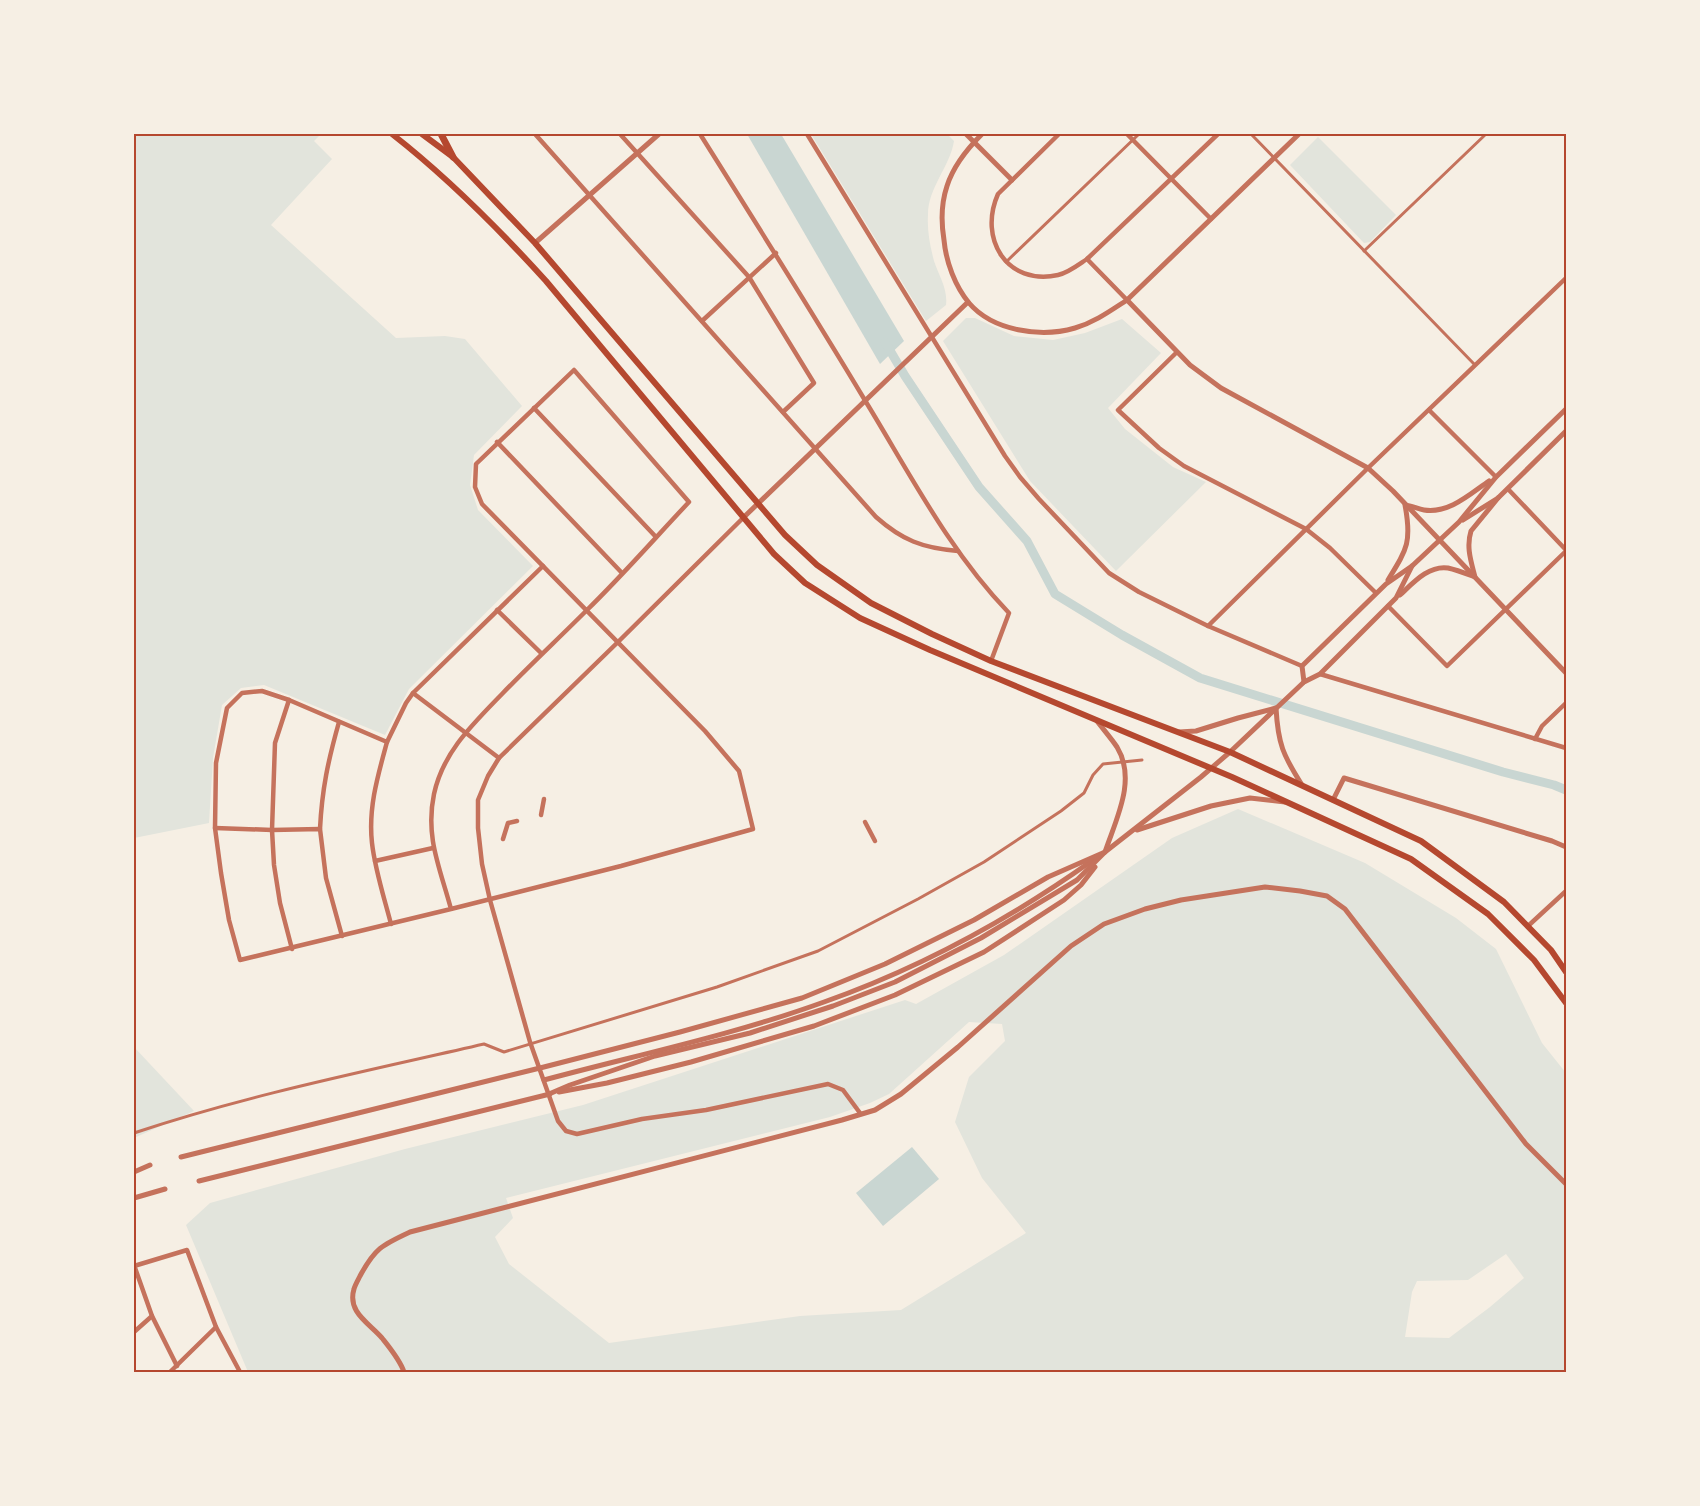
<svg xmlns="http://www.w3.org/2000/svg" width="1700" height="1506" font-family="Manrope,sans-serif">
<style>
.green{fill:#e2e4dc;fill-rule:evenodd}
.water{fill:#c9d6d2}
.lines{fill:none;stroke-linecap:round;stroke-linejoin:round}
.canal{stroke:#c9d6d2;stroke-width:9}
.pedestrian{stroke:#c5725c;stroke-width:3}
.minor{stroke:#c5725c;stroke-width:4.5}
.tertiary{stroke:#c5725c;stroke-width:5}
.secondary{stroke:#b5482f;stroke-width:6}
.primary{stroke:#b5482f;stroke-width:7}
.neatline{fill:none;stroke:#b5482f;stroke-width:2}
</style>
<rect width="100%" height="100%" fill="#f6efe4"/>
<g class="green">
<path d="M134 134H321L314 141 332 159 271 225 396 338 445 336 465 339 522 406 474 455 470 485 478 510 533 566 409 689 385 735 264 685 241 688 222 705 213 758 209 823 134 838Z"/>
<path d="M811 134H947L954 141C950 167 928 187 928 215 927 230 930 246 934 261 939 276 948 289 946 305L926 321Z"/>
<path d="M1318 137 1396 215 1370 242 1364 243 1290 165Z"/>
<path d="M966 318H975L1014 336 1053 340 1085 333 1122 319 1161 353 1108 408 1125 429 1173 467 1206 482 1116 571 1030 481 943 341Z"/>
<path d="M1238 809 1365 863 1456 918 1496 949 1542 1043 1566 1073V1372H248L186 1225 210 1203 405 1149 583 1105 905 1000 916 1004 1004 955 1172 838ZM969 1022 1002 1024 1005 1041 969 1077 955 1122 982 1178 1026 1233 901 1310 800 1316 609 1343 509 1264 495 1237 513 1218 506 1198 830 1117 870 1103 889 1094ZM1506 1254 1524 1278 1490 1307 1449 1338 1405 1337 1412 1292 1417 1281 1468 1280Z"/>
<path d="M134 1047 194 1111 134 1138Z"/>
</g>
<g class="water">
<path d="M747 134H781L904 341 880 364Z"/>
<path d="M912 1147 939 1179 883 1226 856 1193Z"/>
</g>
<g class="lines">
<path class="canal" d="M885 342 905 376 979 487 1027 541 1055 594 1122 635 1200 678 1503 772 1554 785 1566 790"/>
<g class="pedestrian">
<path d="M1251 134 1475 365"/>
<path d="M1364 251 1486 134"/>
<path d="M1006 262 1139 134"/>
<path d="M134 1133C247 1095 367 1071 484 1044L504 1052 717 987 818 951 918 899 984 862 1061 811 1084 793 1093 775 1103 764 1142 760"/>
</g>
<g class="minor">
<path d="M535 134 876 517C902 540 922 548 958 551"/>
<path d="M620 134 749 277 814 383 783 412"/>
<path d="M700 134C756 223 812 312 866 402 910 474 950 552 1009 613L991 661"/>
<path d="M807 134 1005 456 1020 477 1039 499 1109 573 1139 592 1208 626 1302 666"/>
<path d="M1059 134 998 194C978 239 1007 286 1058 275 1068 273 1078 265 1087 259L1218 134"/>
<path d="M1127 134 1211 219"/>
<path d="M1087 259 1127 300"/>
<path d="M702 321 776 253"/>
<path d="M1177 352 1118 410 1159 448 1184 466 1306 529 1330 548 1376 593"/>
<path d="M534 408 656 537"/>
<path d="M1429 410 1496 477"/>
<path d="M497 442 622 573"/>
<path d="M1508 489 1566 550"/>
<path d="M744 517 618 642 499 758 488 776 478 800V828L482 864 490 900 530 1042 558 1121 566 1131 577 1134 642 1119 706 1110 828 1084 843 1090 860 1113"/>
<path d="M1388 606 1447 666 1566 551"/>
<path d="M497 610 541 653"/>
<path d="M1208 626 1368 468 1566 278"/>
<path d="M1320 674 1566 748"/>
<path d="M413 693 406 703 387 742 289 700 262 691 242 693 227 708 216 763 215 828 221 873 229 920 240 960 451 909C440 868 425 837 434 794 443 752 473 724 502 694 529 666 558 639 586 611 622 576 655 538 689 502L574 370 476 464 475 487 482 504 705 731 739 771 753 829 621 866 451 909"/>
<path d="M289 700 275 743 272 830 274 865 280 903 292 949"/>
<path d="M1535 739 1542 726 1566 703"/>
<path d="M387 742C378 775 368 808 372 843 375 870 384 897 391 924"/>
<path d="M499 758 413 693 543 566"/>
<path d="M541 815 544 799"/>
<path d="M865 822 875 841"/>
<path d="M215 828 272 830 320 829 326 878 342 936"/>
<path d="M320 829C322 789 328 761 339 722"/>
<path d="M503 839 508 823 517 821"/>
<path d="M375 861 433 848"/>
<path d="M1528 926 1566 891"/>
<path d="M134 1265 152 1316 177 1366"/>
<path d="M134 1266 187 1250 216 1327 240 1372"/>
<path d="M134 1332 152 1316"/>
<path d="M170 1372 216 1327"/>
</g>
<g class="tertiary">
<path d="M966 134 1012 180"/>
<path d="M982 134C968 148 953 167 947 186 941 204 941 222 944 240 946 262 955 286 969 303 993 331 1041 338 1075 328 1095 322 1110 311 1127 300L1299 134"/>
<path d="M535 243 659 134"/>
<path d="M1127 300 1190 365 1221 388 1368 468 1393 491 1566 673"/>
<path d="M744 517 968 302"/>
<path d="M1463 520 1498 498 1566 431"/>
<path d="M1388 580C1407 549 1412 542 1405 505 1412 506 1418 509 1424 510 1449 514 1470 494 1489 481"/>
<path d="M1400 595C1413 583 1429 565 1448 568 1457 570 1467 574 1475 577 1471 561 1466 547 1471 531L1498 498"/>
<path d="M1304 682 1302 666 1386 584 1412 566 1459 522 1496 477 1566 409"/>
<path d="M1097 721C1103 729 1111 738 1117 747 1137 780 1116 819 1105 852"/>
<path d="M1179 732 1196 731 1238 718 1276 708C1278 744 1283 755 1302 785"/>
<path d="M1333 800 1344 778 1552 841 1566 847"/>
<path d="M1137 830 1211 806 1250 798 1285 802"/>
<path d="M1105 852 1201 777 1230 752 1304 682 1320 674 1396 598 1412 566"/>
<path d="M544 1080C637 1055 733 1035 824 1002 920 968 1010 919 1093 860"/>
<path d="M559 1092 607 1083 691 1062 814 1026 895 995 984 952 1064 900 1081 885 1095 867"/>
<path d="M181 1157 540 1068 680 1032 802 998 885 964 974 920 1048 877 1105 852 1077 880 981 938 895 982 833 1006 750 1033 655 1056 570 1085 549 1094"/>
<path d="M134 1172 150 1165"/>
<path d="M199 1181 550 1094"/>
<path d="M134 1198 165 1189"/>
<path d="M404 1372C400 1360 390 1348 382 1338 369 1323 347 1312 354 1289 355 1285 358 1280 360 1276 375 1248 382 1245 410 1232L842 1120 875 1110 901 1094 958 1047 1071 946 1104 924 1145 909 1181 900 1265 887 1300 891 1327 896 1345 909 1526 1144 1566 1184"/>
</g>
<g class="secondary">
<path d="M392 134C447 177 498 228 546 281L774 554 805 583 860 618 930 650 1232 777 1411 859 1488 914 1534 960 1566 1003"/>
<path d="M422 134 453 157 535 243 785 535 817 565 871 603 932 634 991 661 1230 752 1421 841 1504 902 1551 950 1566 972"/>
</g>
<path class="primary" d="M441 134 453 157"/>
</g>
<rect width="1700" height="1506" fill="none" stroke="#f6efe4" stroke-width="270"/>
<rect x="135" y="135" width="1430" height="1236" class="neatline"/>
</svg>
